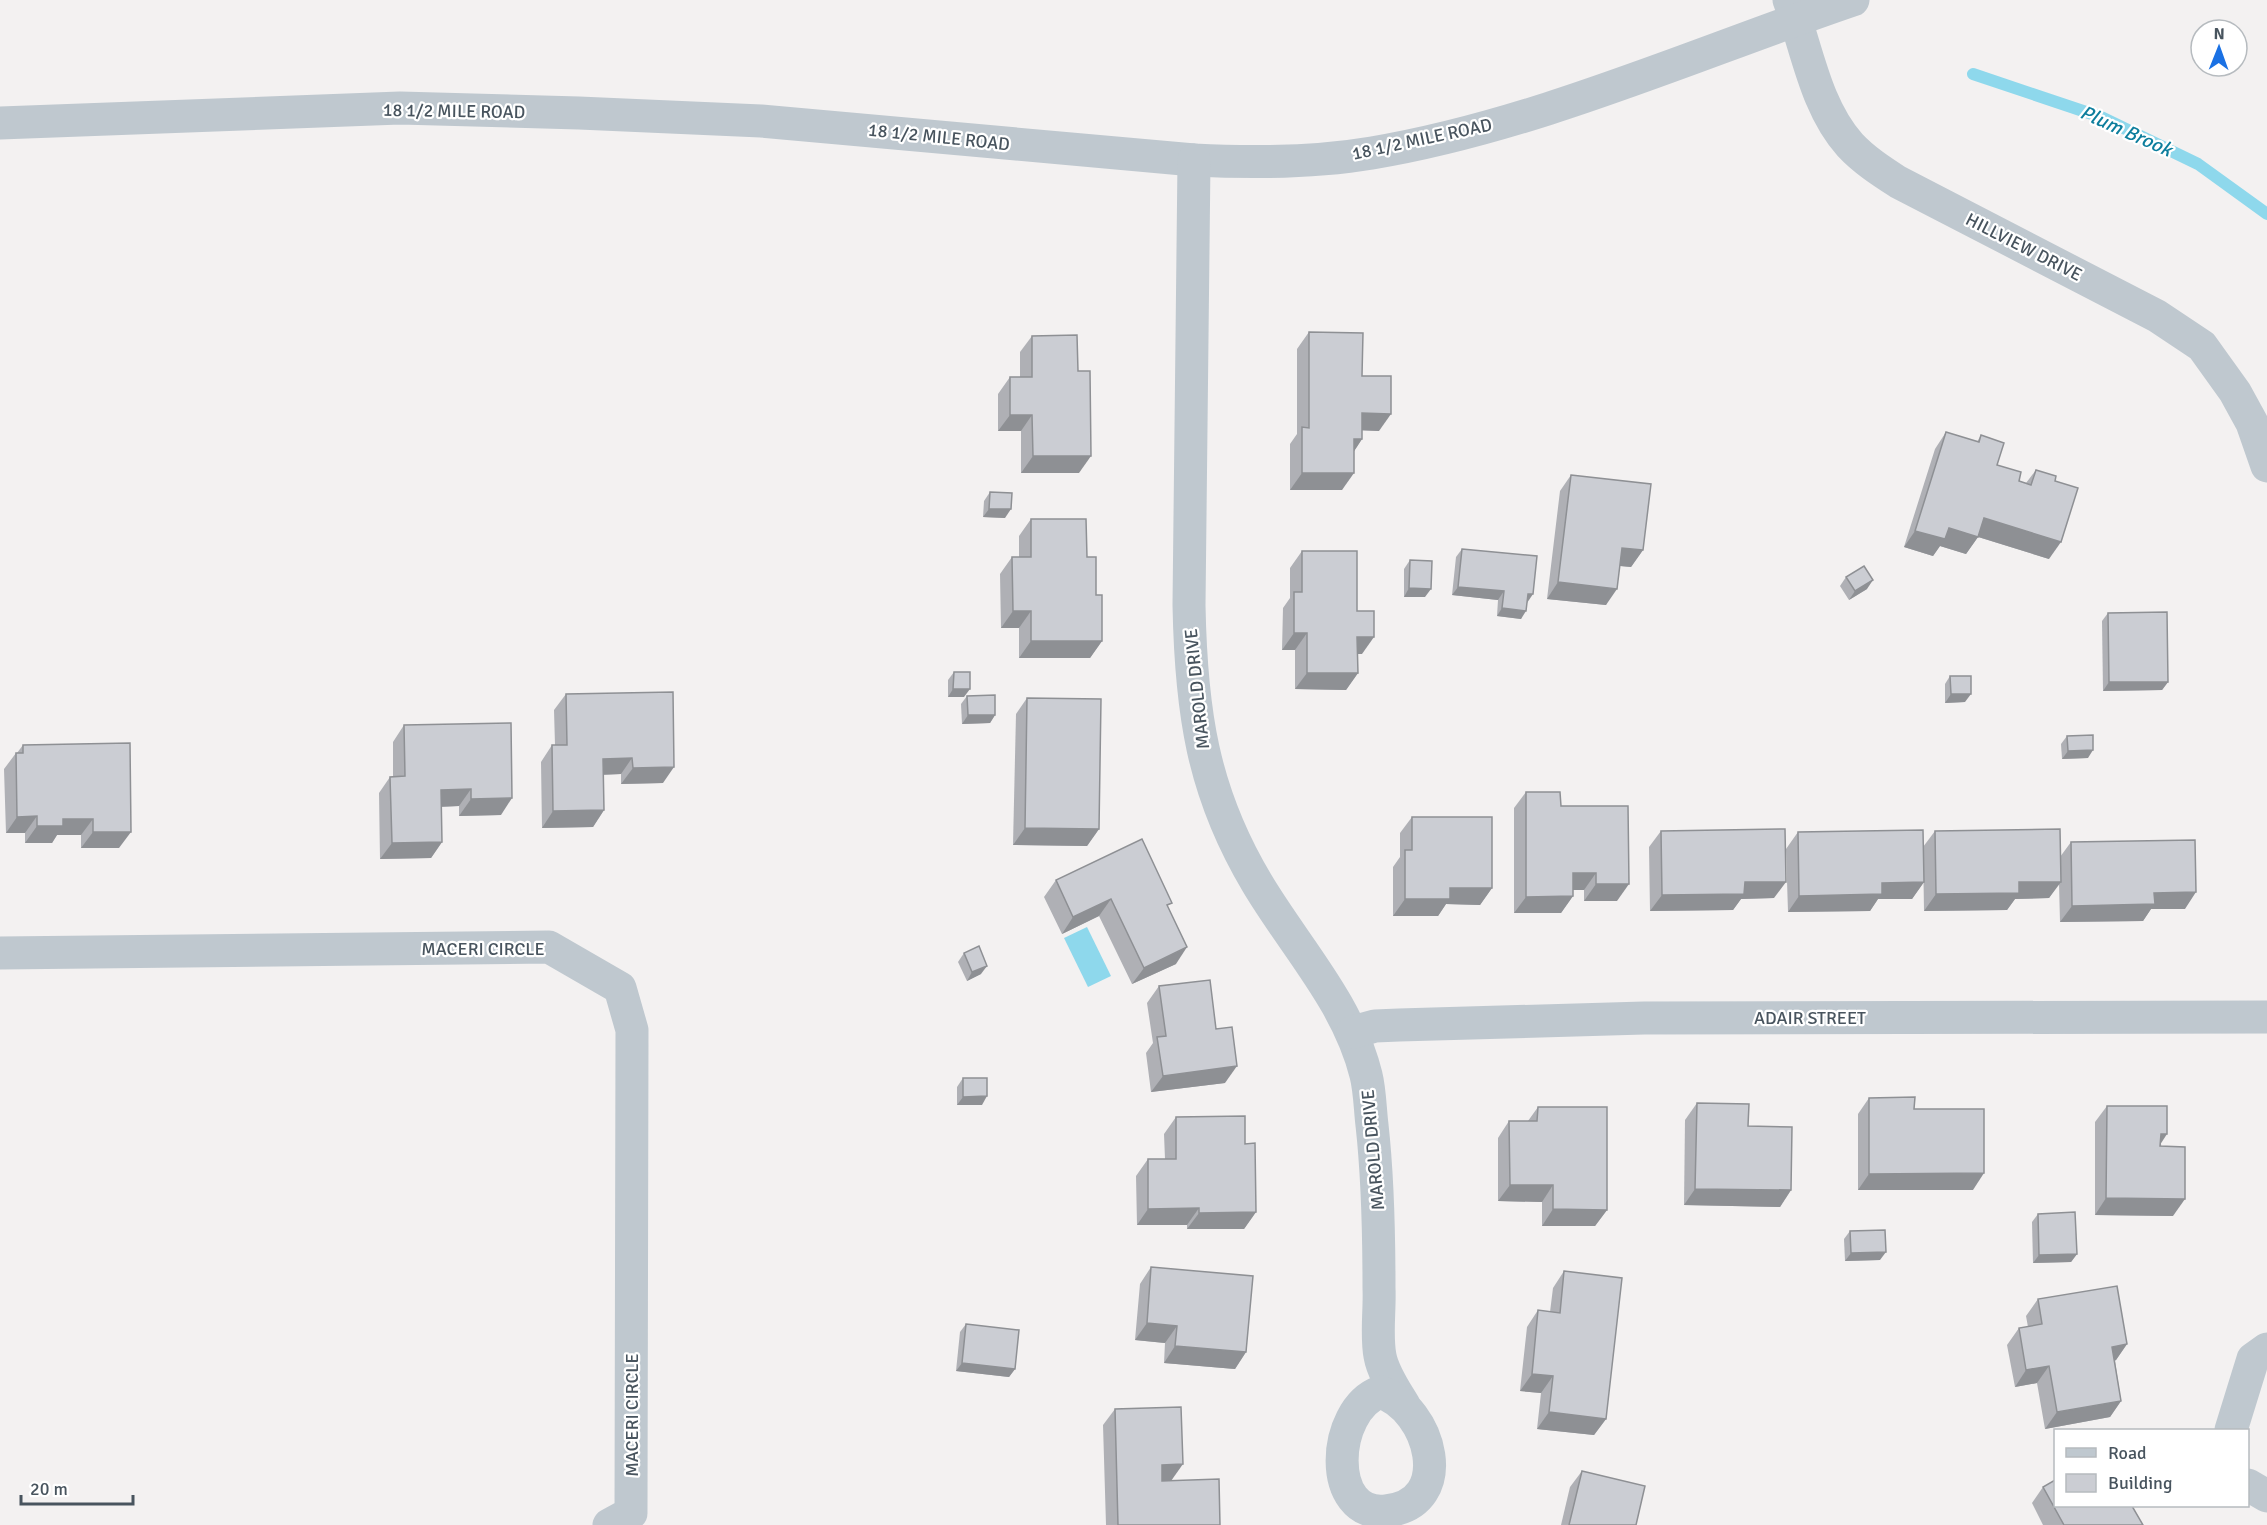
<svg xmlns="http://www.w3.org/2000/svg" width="2267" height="1525" font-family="Signika,sans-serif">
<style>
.water{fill:#8ed8ec}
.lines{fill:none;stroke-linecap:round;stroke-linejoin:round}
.stream{stroke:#8ed8ec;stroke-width:12}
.street{stroke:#bfc8cf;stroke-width:33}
.wall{fill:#afb0b5}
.shaded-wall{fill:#8e9094}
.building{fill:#cbcdd3;stroke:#8e9094;stroke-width:1.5}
.labels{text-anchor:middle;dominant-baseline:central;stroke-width:4.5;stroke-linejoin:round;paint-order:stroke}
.street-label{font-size:18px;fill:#48545e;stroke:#fff}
.water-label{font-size:20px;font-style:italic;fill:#0d7e9d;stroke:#fff}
</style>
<rect width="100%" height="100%" fill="#f3f1f1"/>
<path class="water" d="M1087 927 1111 976 1088 987 1064 938Z"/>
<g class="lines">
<path class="stream" d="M1973 74 2101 117 2198 164 2267 214"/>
<g class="street">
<path d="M1789 0C1807 48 1815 106 1850 145 1864 160 1881 171 1898 182L2157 316 2202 346 2235 392 2252 423 2267 466"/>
<path d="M0 123 400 108 579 113 761 121 1194 160C1253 163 1313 163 1372 153 1534 126 1697 53 1853 0"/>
<path d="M1194 160 1189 605C1191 710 1202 791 1257 883 1295 947 1348 1002 1366 1075 1370 1091 1370 1109 1372 1125 1378 1179 1379 1233 1379 1288 1380 1310 1376 1335 1380 1356 1383 1373 1395 1390 1404 1405"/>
<path d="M0 953 549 947 620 988 632 1030 631 1513 609 1525"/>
<path d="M1353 1032 1375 1026 1399 1025 1644 1018 2267 1017"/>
<path d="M1380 1392C1431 1408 1457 1504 1386 1511 1326 1518 1331 1410 1380 1392Z"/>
<path d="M2231 1430 2253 1359 2267 1349"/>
<path d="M2248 1485 2267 1496"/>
</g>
</g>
<g class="wall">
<path d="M1309 332 1362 376 1379 431 1362 430V439L1354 451 1342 490H1290V444L1297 434V349Z"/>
<path d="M1032 336 1079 473H1021V431H998V394L1010 377H1020V352Z"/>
<path d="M1946 432 1977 442 1981 435 1997 465 2019 481 2026 483 2036 470 2055 481 2049 559 1978 537 1966 554 1940 546 1933 556 1904 547 1935 449Z"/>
<path d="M1571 475 1643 550 1631 567 1620 566 1606 605 1547 599 1560 491Z"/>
<path d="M990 492 1005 518 983 517 984 501Z"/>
<path d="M1031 519 1087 557 1096 595 1102 641 1090 658H1019V628H1001L1000 574 1012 557H1019V536Z"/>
<path d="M1462 549 1527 603 1521 619 1497 616 1498 600 1452 595 1456 557Z"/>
<path d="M1302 551 1357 611 1362 654H1358V673L1346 690 1295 689V650H1282L1283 608 1290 598V568Z"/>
<path d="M1410 560 1425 597H1404V569Z"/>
<path d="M1846 577 1867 589 1849 600 1840 586Z"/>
<path d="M2108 613 2168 682 2162 690 2103 691 2102 621Z"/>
<path d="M954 672 964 697H948V680Z"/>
<path d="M1950 676 1965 702 1945 703V684Z"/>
<path d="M566 694 663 783 621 784V774L603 775 604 810 593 827 542 828 541 762 552 745H555L554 710Z"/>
<path d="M967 696 995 715 990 723 962 724 961 704Z"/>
<path d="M1027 698 1099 829 1087 846 1013 845 1016 714Z"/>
<path d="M404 725 501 815 459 816V806L442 807V842L431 858 380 859 379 793 390 777H393V742Z"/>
<path d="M2067 736 2088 758 2062 759 2061 744Z"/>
<path d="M130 743 119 848H81V835H57L52 843H25V833H6L4 769 16 753H17L23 745Z"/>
<path d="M1526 792 1561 806 1617 901H1584V890H1573V896L1561 913H1514V808Z"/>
<path d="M1412 817 1492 888 1480 905 1446 904 1438 916H1393V867L1400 857V833Z"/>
<path d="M1661 831 1774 898 1741 899 1733 910 1650 911 1649 847Z"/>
<path d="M1935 831 2060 857 2071 842 2185 909H2151L2143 921 2060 922 2059 883 2049 898 2015 899 2007 910 1924 911 1923 847Z"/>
<path d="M1798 832 1924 882 1912 899H1878L1870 911 1788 912 1786 849Z"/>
<path d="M1056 880 1169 908 1176 964 1132 984 1099 916 1062 934 1044 897Z"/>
<path d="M964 953 981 974 967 981 958 962Z"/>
<path d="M1159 986 1216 1029 1225 1083 1151 1092 1146 1053 1153 1043 1147 1003Z"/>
<path d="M963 1078 982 1105H957V1087Z"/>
<path d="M1869 1098 1914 1109 1973 1190H1858V1114Z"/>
<path d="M1697 1103 1748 1126 1791 1190 1780 1207 1684 1205 1685 1120Z"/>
<path d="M2107 1106 2161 1144 2173 1216 2095 1215V1122Z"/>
<path d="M1538 1107 1607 1210 1595 1226H1542V1202L1498 1201V1138L1509 1121H1528Z"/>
<path d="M1176 1117 1245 1144 1256 1212 1244 1229H1187V1225H1137L1136 1176 1148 1159H1165L1164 1134Z"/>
<path d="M2038 1214 2077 1254 2071 1262 2033 1263 2032 1222Z"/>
<path d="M1850 1231 1880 1260 1845 1261 1844 1239Z"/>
<path d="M1151 1267 1246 1352 1235 1369 1164 1363 1165 1343 1135 1340 1140 1284Z"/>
<path d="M1564 1271 1606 1419 1594 1435 1537 1429 1541 1393 1520 1391 1527 1327 1538 1310 1550 1312 1553 1288Z"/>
<path d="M2038 1299 2127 1344 2116 1360 2115 1361 2121 1401 2110 1417 2045 1429 2037 1383 2015 1387 2007 1345 2019 1328 2028 1327 2026 1316Z"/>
<path d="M966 1324 1015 1369 1009 1377 956 1371 960 1332Z"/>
<path d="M1115 1409 1171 1481 1220 1525H1106L1103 1425Z"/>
<path d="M1582 1471 1636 1525H1561L1570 1487Z"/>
<path d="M2043 1487 2143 1525H2043L2032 1503Z"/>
</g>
<g class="shaded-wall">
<path d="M1362 413 1391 414 1379 431 1351 430Z"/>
<path d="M1010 415H1032L1021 431H998Z"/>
<path d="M1354 439H1362L1351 456Z"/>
<path d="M1033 456H1091L1079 473H1021Z"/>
<path d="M1302 473H1354L1342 490H1290Z"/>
<path d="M989 509H1011L1005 518 983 517Z"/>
<path d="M1984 518 2061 542 2049 559 1972 535Z"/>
<path d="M1949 528 1978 537 1966 554 1940 546 1933 556 1904 547 1915 531Z"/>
<path d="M1622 548 1643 550 1631 567 1610 565Z"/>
<path d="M1873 580 1867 589 1849 600 1855 591Z"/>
<path d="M1558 582 1617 589 1606 605 1547 599Z"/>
<path d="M1458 587 1504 591 1498 600 1452 595Z"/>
<path d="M1409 588 1431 589 1425 597H1404Z"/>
<path d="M1528 594H1533L1527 603Z"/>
<path d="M1502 608 1526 611 1521 619 1497 616Z"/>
<path d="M1013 611H1031L1019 628H1001Z"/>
<path d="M1294 633H1307L1295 650H1282Z"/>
<path d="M1357 637H1374L1362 654H1346Z"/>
<path d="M1031 641H1102L1090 658H1019Z"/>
<path d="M1307 673H1358L1346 690 1295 689Z"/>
<path d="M2109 682H2168L2162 690 2103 691Z"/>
<path d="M953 689H970L964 697H948Z"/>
<path d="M1951 694H1971L1965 702 1945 703Z"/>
<path d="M968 715H995L990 723 962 724Z"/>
<path d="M2093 750 2088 758 2062 759 2068 751Z"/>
<path d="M632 758 621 774 591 775 603 759Z"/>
<path d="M674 767 663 783 621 784 633 768Z"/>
<path d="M471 789 459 806 430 807 441 790Z"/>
<path d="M512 798 501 815 459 816 471 799Z"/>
<path d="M604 810 593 827 542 828 553 811Z"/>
<path d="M37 816 25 833H6L17 817Z"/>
<path d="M63 819H93L81 835H57L52 843H25L37 826Z"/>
<path d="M1025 828 1099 829 1087 846 1013 845Z"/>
<path d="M93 832H131L119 848H81Z"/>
<path d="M442 842 431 858 380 859 392 843Z"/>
<path d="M1573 873H1596L1584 890H1561Z"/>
<path d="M1745 882H1786L1774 898 1741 899 1733 910 1650 911 1662 895Z"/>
<path d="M1924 882 1912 899H1878L1870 911 1788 912 1799 896 1882 883Z"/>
<path d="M2019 882H2061L2049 898 2015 899 2007 910 1924 911 1936 894Z"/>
<path d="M1596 884H1629L1617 901H1584Z"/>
<path d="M1450 888H1492L1480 905 1446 904 1438 916H1393L1405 899Z"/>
<path d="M2196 892 2185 909H2151L2143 921 2060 922 2072 906 2154 893Z"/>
<path d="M1573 896 1561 913H1514L1526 897Z"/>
<path d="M1111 899 1099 916 1062 934 1073 917Z"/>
<path d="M1187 947 1176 964 1132 984 1144 968Z"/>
<path d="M987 966 981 974 967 981 972 972Z"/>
<path d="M1237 1066 1225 1083 1151 1092 1163 1076Z"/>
<path d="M987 1096 982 1105H957L963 1097Z"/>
<path d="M2161 1134H2167L2156 1151Z"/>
<path d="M1984 1173 1973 1190H1858L1869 1174Z"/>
<path d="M1510 1185H1553L1542 1202 1498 1201Z"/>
<path d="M1695 1189 1791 1190 1780 1207 1684 1205Z"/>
<path d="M2106 1198 2185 1199 2173 1216 2095 1215Z"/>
<path d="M1199 1208 1187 1225H1137L1148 1209Z"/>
<path d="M1553 1209 1607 1210 1595 1226H1542Z"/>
<path d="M1256 1212 1244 1229H1187L1199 1213Z"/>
<path d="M1886 1252 1880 1260 1845 1261 1851 1253Z"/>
<path d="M2077 1254 2071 1262 2033 1263 2039 1255Z"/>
<path d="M1147 1323 1177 1326 1165 1343 1135 1340Z"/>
<path d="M2127 1344 2116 1360 2101 1363 2112 1347Z"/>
<path d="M1175 1346 1246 1352 1235 1369 1164 1363Z"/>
<path d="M962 1363 1015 1369 1009 1377 956 1371Z"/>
<path d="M2049 1366 2037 1383 2015 1387 2026 1370Z"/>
<path d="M1532 1374 1553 1376 1541 1393 1520 1391Z"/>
<path d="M2121 1401 2110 1417 2045 1429 2057 1412Z"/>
<path d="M1549 1412 1606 1419 1594 1435 1537 1429Z"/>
<path d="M1183 1464 1171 1481 1150 1482 1162 1465Z"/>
</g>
<g class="building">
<path d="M1309 332 1363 333 1362 376H1391V414L1362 413V439H1354V473H1302V427L1309 428Z"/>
<path d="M1077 335 1078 371H1090L1091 456H1033L1032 415H1010V377H1032V336Z"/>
<path d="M1946 432 1979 442 1981 435 2004 443 1997 465 2021 472 2019 481 2031 485 2036 470 2056 476 2055 481 2078 488 2061 542 1984 518 1978 537 1949 528 1945 539 1915 531Z"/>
<path d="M1571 475 1651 484 1643 550 1622 548 1617 589 1558 582Z"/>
<path d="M990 492 1012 493 1011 509H989Z"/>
<path d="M1031 519H1086L1087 557H1096V595H1102V641H1031V611H1013L1012 557H1031Z"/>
<path d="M1462 549 1537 556 1533 594H1528L1526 611 1502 608 1504 591 1458 587Z"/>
<path d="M1302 551H1357V611H1374V637H1357L1358 673H1307V633H1294V592H1302Z"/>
<path d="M1410 560 1432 561 1431 589 1409 588Z"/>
<path d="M1864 566 1873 580 1855 591 1846 577Z"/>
<path d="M2167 612 2168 682H2109L2108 613Z"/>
<path d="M954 672H970V689H953Z"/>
<path d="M1950 676H1971V694H1951Z"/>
<path d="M673 692 674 767 633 768 632 758 603 759 604 810 553 811 552 745H567L566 694Z"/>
<path d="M995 695V715H968L967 696Z"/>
<path d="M1027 698 1101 699 1099 829 1025 828Z"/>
<path d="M511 723 512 798 471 799V789L441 790 442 842 392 843 390 777 405 776 404 725Z"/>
<path d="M2093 735V750L2068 751 2067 736Z"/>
<path d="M130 743 131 832H93V819H63V826H37V816L17 817 16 753H23V745Z"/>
<path d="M1526 792H1560L1561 806H1628L1629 884H1596V873H1573V896L1526 897Z"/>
<path d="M1412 817H1492V888H1450V899H1405V850H1412Z"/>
<path d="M1785 829 1786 882H1745L1744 894 1662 895 1661 831Z"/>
<path d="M2060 829 2061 882H2019V893L1936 894 1935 831Z"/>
<path d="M1923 830 1924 882 1882 883V894L1799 896 1798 832Z"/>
<path d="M1142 839 1172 903 1167 905 1187 947 1144 968 1111 899 1073 917 1056 880Z"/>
<path d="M2195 840 2196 892 2154 893 2155 904 2072 906 2071 842Z"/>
<path d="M979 946 987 966 972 972 964 953Z"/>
<path d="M1210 980 1216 1029 1232 1027 1237 1066 1163 1076 1157 1037 1166 1036 1159 986Z"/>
<path d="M963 1078H987V1096L963 1097Z"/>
<path d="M1915 1097 1914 1109H1984V1173L1869 1174V1098Z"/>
<path d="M1697 1103 1749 1104 1748 1126 1792 1127 1791 1190 1695 1189Z"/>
<path d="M2107 1106H2167V1134H2161L2160 1146 2185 1147V1199L2106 1198Z"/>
<path d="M1538 1107H1607V1210L1553 1209V1185H1510L1509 1121H1537Z"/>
<path d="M1245 1116V1144L1255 1143 1256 1212 1199 1213V1208L1148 1209V1159H1176V1117Z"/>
<path d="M2075 1212 2077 1254 2039 1255 2038 1214Z"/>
<path d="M1885 1230 1886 1252 1851 1253 1850 1231Z"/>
<path d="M1151 1267 1253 1276 1246 1352 1175 1346 1177 1326 1147 1323Z"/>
<path d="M1564 1271 1622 1278 1606 1419 1549 1412 1553 1376 1532 1374 1538 1310 1560 1313Z"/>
<path d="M2117 1286 2127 1344 2112 1347 2121 1401 2057 1412 2049 1366 2026 1370 2019 1328 2042 1324 2038 1299Z"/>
<path d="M966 1324 1019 1330 1015 1369 962 1363Z"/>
<path d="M1181 1407 1183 1464 1162 1465V1481L1219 1479 1220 1525H1118L1115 1409Z"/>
<path d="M1582 1471 1645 1486 1636 1525H1569Z"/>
<path d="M2055 1480V1506H2132L2143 1525H2064L2043 1487Z"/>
</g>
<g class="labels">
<g class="street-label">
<text transform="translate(454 111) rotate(1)">18 1/2 MILE ROAD</text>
<text transform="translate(939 137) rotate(6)">18 1/2 MILE ROAD</text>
<text transform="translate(1422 139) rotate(-12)">18 1/2 MILE ROAD</text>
<text transform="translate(2024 247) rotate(27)">HILLVIEW DRIVE</text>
<text transform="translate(1197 689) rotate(-96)">MAROLD DRIVE</text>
<text x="483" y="949">MACERI CIRCLE</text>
<text x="1810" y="1018">ADAIR STREET</text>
<text transform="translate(1373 1150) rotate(-95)">MAROLD DRIVE</text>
<text transform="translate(632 1415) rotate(-90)">MACERI CIRCLE</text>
</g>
<g class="water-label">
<text transform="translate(2126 131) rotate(24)">Plum Brook</text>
</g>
</g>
<rect x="2054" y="1429" width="195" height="78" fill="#ffffff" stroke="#b6bbbf" stroke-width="1.5"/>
<rect x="2066" y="1448" width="30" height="9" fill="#bfc8cf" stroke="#b6bbbf" stroke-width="1.5"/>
<text x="2108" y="1459" font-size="18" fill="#48545e">Road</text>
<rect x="2066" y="1474" width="30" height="18" fill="#cbcdd3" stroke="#b6bbbf" stroke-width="1.5"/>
<text x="2108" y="1489" font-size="18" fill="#48545e">Building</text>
<g transform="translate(2219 48) rotate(1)"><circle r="28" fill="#ffffff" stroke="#b6bbbf" stroke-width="1.5"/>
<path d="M0-4.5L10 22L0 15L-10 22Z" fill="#1a71e4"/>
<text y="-9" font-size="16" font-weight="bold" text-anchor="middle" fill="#48545e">N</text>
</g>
<path d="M21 1495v9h112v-9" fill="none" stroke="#48545e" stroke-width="3"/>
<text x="30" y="1495" font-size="18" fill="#48545e" stroke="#ffffff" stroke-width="4.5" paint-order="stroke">20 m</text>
</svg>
